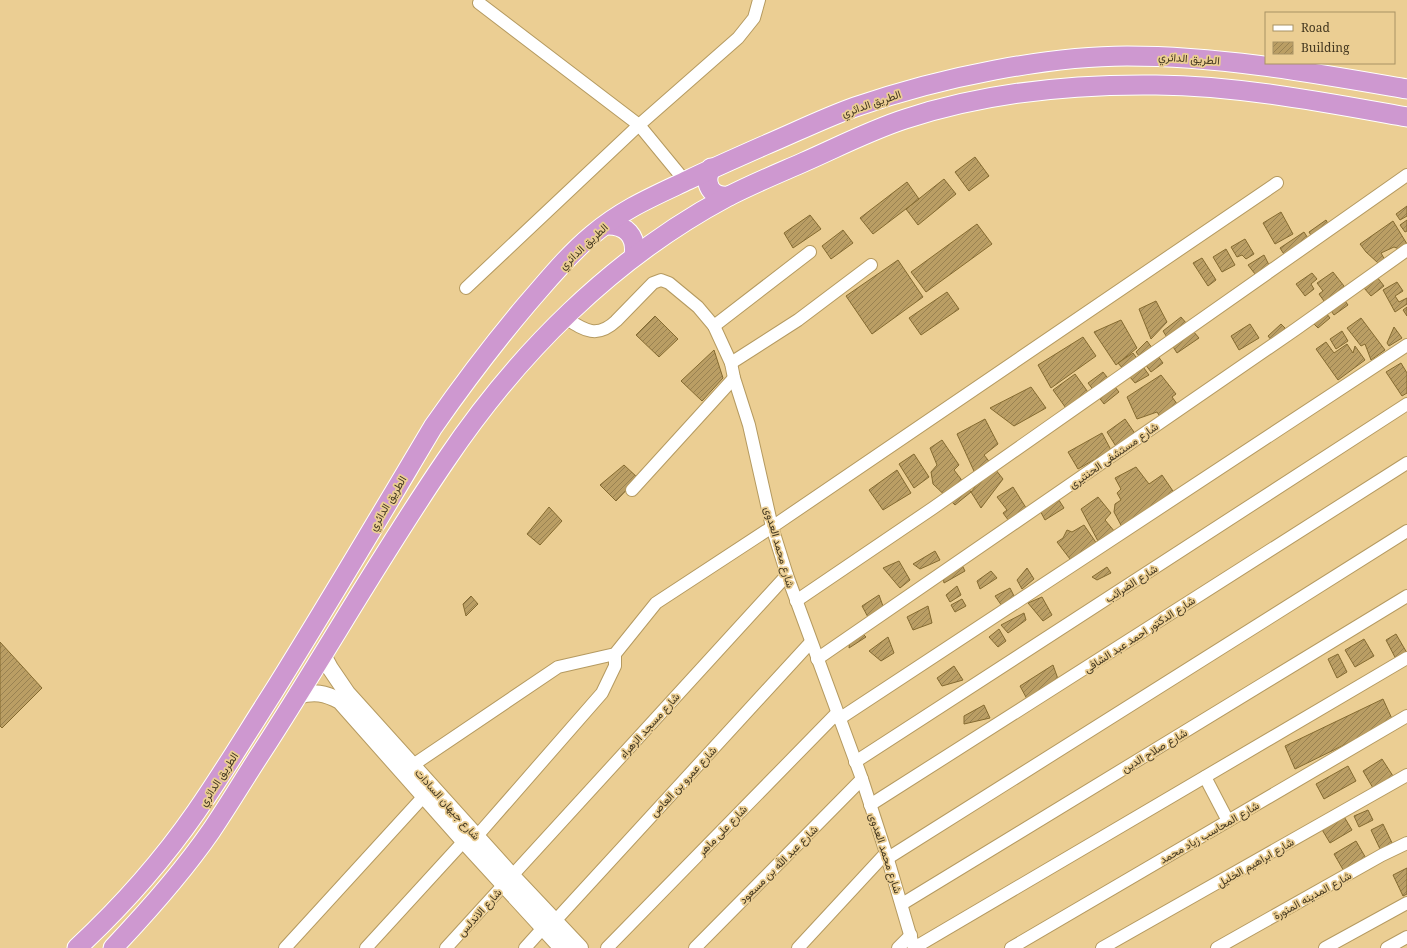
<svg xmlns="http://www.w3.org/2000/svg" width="1407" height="948" font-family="'Noto Serif',Vazirmatn,serif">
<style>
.building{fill:url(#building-hatch);stroke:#846a30}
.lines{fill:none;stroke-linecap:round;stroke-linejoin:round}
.minor-casing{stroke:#b59a60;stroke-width:14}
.secondary-casing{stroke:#b59a60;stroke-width:18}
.trunk-casing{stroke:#fff;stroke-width:21}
.minor{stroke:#fff;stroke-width:12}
.secondary{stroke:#fff;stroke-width:16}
.trunk{stroke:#ce98d0;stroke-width:19}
.labels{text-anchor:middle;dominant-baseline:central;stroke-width:3.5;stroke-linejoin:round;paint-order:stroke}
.street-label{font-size:11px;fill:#443820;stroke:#ebce93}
</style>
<defs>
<pattern id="building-hatch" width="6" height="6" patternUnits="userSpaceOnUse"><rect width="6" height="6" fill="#ba9e64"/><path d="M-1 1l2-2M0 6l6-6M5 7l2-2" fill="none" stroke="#998252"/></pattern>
</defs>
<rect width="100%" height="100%" fill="#ebce93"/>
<g class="building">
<path d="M975 157 989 176 969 191 955 172Z"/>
<path d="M944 179 956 194 918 225 906 209Z"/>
<path d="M907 182 919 199 873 234 860 218Z"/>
<path d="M1407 206V216L1400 220 1396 214Z"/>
<path d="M1281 212 1293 234 1275 244 1263 223Z"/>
<path d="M810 215 821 229 793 248 784 233Z"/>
<path d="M1326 220 1332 231 1315 242 1309 232Z"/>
<path d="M1407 220V231L1405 232 1400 225Z"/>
<path d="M1393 221 1407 244 1399 249 1394 247 1381 253 1385 260 1378 263 1366 252 1360 244Z"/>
<path d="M977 224 992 244 926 292 911 272Z"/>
<path d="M843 230 853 243 831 259 822 246Z"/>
<path d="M1304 232 1313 246 1289 262 1280 248Z"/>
<path d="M1245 239 1254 254 1246 259 1242 255 1237 257 1231 247Z"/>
<path d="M1226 249 1235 265 1222 272 1213 257Z"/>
<path d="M1264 255 1272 271 1259 279 1248 265Z"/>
<path d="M1202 258 1216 280 1208 286 1193 263Z"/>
<path d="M898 260 923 297 872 334 846 296Z"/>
<path d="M1333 272 1344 286 1338 291 1348 305 1334 315 1319 294 1323 291 1317 283Z"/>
<path d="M1312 273 1317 279 1311 284 1314 289 1305 296 1296 284Z"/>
<path d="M1377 277 1384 286 1371 296 1364 288Z"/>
<path d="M1397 282 1403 291 1395 296 1399 302 1407 298V304L1395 312 1383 290Z"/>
<path d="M947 292 959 309 921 335 909 318Z"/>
<path d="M1156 301 1167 322 1151 339 1139 309Z"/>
<path d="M1407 307V316L1403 310Z"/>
<path d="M1326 313 1330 318 1318 328 1312 322Z"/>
<path d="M655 316 678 339 659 357 636 335Z"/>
<path d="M1181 317 1199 338 1177 353 1163 331Z"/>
<path d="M1361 318 1385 350 1371 360 1365 344 1361 346 1347 328Z"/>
<path d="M1121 320 1137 348 1116 365 1094 332Z"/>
<path d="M1250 324 1259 338 1239 350 1231 336Z"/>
<path d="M1281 324 1285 328 1272 341 1268 336Z"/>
<path d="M1394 327 1402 338 1389 346 1387 343Z"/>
<path d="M1342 331 1348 341 1336 349 1330 339Z"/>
<path d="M1083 337 1096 356 1051 388 1038 365Z"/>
<path d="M1147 341 1163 363 1151 372 1136 352Z"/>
<path d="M1326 342 1334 353 1347 344 1353 353 1355 346 1365 360 1338 380 1316 349Z"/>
<path d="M714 350 723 378 702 401 681 381Z"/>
<path d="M1133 353 1149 375 1135 383 1118 363Z"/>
<path d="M1401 363 1407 373V393L1402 396 1386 372Z"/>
<path d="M1103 372 1119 392 1104 404 1088 383Z"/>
<path d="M1075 374 1090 395 1068 411 1053 390Z"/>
<path d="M1161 375 1176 394 1172 397 1183 412 1165 424 1157 412 1137 419 1127 397Z"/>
<path d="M1031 387 1046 408 1014 426 990 408Z"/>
<path d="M985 419 998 444 984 455 1003 479 981 508 971 492 979 482 957 434Z"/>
<path d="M1125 419 1136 435 1117 448 1107 432Z"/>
<path d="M1102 433 1111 450 1078 469 1068 452Z"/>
<path d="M942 440 959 465 954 470 971 492 955 505 933 484 931 472 937 465 930 448Z"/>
<path d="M914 454 929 477 914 488 899 464Z"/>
<path d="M624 465 638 478 616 501 600 485Z"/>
<path d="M1136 467 1149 484 1162 475 1175 494 1122 527 1114 512 1115 504 1121 500 1117 493 1121 489 1115 478Z"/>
<path d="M897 470 911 493 883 510 869 490Z"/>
<path d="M1013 487 1028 511 1009 521 1003 513 1007 510 997 497Z"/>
<path d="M1053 491 1064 508 1045 520 1036 503Z"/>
<path d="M1098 497 1111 513 1105 520 1115 532 1099 543 1081 509Z"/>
<path d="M549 507 562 521 540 545 527 534Z"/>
<path d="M1084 525 1097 544 1070 559 1057 542 1063 538 1067 530 1072 532Z"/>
<path d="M935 551 940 560 920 569 913 564Z"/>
<path d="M899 561 910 580 900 588 883 568Z"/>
<path d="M962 565 965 571 944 583 943 577Z"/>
<path d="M1107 567 1111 573 1097 580 1092 577Z"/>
<path d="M1027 568 1034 579 1022 589 1017 580Z"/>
<path d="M991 571 997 578 980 589 977 581Z"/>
<path d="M957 586 961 595 950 602 946 595Z"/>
<path d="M1010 588 1015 598 1002 606 995 596Z"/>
<path d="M879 595 884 609 869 619 862 606Z"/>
<path d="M471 596 478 604 466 616 463 604Z"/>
<path d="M1042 597 1052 615 1043 621 1028 603Z"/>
<path d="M962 599 966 606 955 612 951 605Z"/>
<path d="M928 606 932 623 913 630 907 617Z"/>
<path d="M1024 613 1026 620 1008 633 1001 625Z"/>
<path d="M999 629 1006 641 998 647 989 637Z"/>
<path d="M861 632 866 637 849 648 850 639Z"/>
<path d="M1396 634 1407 653 1397 661 1386 640Z"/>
<path d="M888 637 894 653 881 661 869 651Z"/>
<path d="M1364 639 1374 656 1355 667 1345 650Z"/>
<path d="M0 642 42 688 2 728 0 726Z"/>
<path d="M1338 654 1347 672 1337 678 1328 659Z"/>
<path d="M1053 665 1058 679 1027 699 1020 686Z"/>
<path d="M954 666 963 680 942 686 937 678Z"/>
<path d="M1383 699 1393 721 1295 769 1285 746Z"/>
<path d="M984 705 990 718 964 724V716Z"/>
<path d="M1382 759 1393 776 1373 788 1363 771Z"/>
<path d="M1348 766 1356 781 1324 799 1316 784Z"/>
<path d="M1368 810 1373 820 1359 827 1354 816Z"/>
<path d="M1343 815 1352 830 1330 843 1321 828Z"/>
<path d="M1383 824 1393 845 1381 851 1371 830Z"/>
<path d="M1356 841 1367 860 1345 873 1334 854Z"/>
<path d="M1407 868V894L1403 896 1393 875Z"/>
</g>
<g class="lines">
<defs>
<g id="minor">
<path d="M479 3 639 125 685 181"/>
<path d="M466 288 639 125 738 38 754 18 759 0"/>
<path d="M565 318C584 330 597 339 616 321L653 283 661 280 669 283 698 307 714 326 731 363 734 378 749 425 772 527 787 575 862 779 886 853 914 948"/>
<path d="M714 326 810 252"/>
<path d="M731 363 798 320 871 265"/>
<path d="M632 490 734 378"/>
<path d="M796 601 933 508 1407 175"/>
<path d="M817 659 1296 329 1407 250"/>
<path d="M839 719 1407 345"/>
<path d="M855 762 1407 404"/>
<path d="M413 765 558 667 615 654 656 603 772 527 1277 183"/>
<path d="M1205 777 1228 821"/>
<path d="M870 805 1407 463"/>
<path d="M477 836 602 693 615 666V654"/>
<path d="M888 858 1407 531"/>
<path d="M902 904 1407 596"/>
<path d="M555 921 811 642"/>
<path d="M285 948 424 796"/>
<path d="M366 948 464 841"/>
<path d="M446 948 787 575"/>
<path d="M525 948 543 928"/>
<path d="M607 948 837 713"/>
<path d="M695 948 862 779"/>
<path d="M798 948 886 853"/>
<path d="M898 948 911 935"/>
<path d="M914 948 1407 658"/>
<path d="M1011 948 1407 716"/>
<path d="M1102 948 1407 775"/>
<path d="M1217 948 1382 855 1407 843"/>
<path d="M1325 948 1407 903"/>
<path d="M1387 948 1407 937"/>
</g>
<g id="secondary">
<path d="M323 655 330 668 347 693 512 876 580 948"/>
<path d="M298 696C314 691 325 693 340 701L464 841 562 948"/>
</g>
<g id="trunk">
<path d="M711 168C703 184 711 198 729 196"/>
<path d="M606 225C626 224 637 236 634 256"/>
<path d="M77 948C121 907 162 861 196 812 223 773 247 733 272 694 327 606 380 516 433 427 463 384 494 343 527 304 548 280 568 255 592 235 623 209 652 197 688 180 713 168 738 157 763 146 794 133 824 118 855 107 901 91 947 79 995 70 1038 62 1082 56 1127 56 1221 56 1314 73 1407 89"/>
<path d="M113 948C148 911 182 873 211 831 228 806 244 779 261 753 324 656 381 555 446 460 518 353 613 258 727 197 752 184 779 173 804 162 838 147 871 130 905 119 984 93 1073 84 1156 85 1241 86 1323 102 1407 117"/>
</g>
</defs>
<use href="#minor" class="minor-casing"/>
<use href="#secondary" class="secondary-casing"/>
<use href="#trunk" class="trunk-casing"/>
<use href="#minor" class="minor"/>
<use href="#secondary" class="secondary"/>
<use href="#trunk" class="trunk"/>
</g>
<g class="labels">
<g class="street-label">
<text transform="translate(1189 58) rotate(4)">الطريق الدائري</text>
<text transform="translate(871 103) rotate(-19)">الطريق الدائري</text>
<text transform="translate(583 246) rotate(-43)">الطريق الدائري</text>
<text transform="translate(1113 455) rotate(-35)">شارع مستشفى الحنتيرى</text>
<text transform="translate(387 503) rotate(-59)">الطريق الدائري</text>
<text transform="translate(780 547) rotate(74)">شارع محمد العدوى</text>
<text transform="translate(1131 583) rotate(-33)">شارع الضرائب</text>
<text transform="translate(1139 634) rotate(-33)">شارع الدكتور احمد عبد الشافى</text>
<text transform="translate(649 725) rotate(-48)">شارع مسجد الزهراء</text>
<text transform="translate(1154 750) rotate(-31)">شارع صلاح الدين</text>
<text transform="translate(218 779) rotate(-57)">الطريق الدائري</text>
<text transform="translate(683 781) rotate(-47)">شارع عمرو بن العاص</text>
<text transform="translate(448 804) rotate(48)">شارع جيهان السادات</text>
<text transform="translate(722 830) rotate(-46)">شارع على ماهر</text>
<text transform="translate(1209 832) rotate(-30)">شارع المحاسب زياد محمد</text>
<text transform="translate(886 853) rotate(72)">شارع محمد العدوى</text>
<text transform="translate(1255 862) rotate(-30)">شارع ابراهيم الخليل</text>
<text transform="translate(778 864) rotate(-45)">شارع عبد الله بن مسعود</text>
<text transform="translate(1312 895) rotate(-29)">شارع المدينه المنورة</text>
<text transform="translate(479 912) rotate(-48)">شارع الاندلس</text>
</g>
</g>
<rect x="1265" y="12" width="130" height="52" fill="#ebce93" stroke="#a89265"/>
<rect x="1273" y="25" width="20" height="6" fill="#ffffff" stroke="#a89265"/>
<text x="1301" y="32" font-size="12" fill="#443820">Road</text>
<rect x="1273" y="42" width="20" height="12" fill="url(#building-hatch)" stroke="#a89265"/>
<text x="1301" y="52" font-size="12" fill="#443820">Building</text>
</svg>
